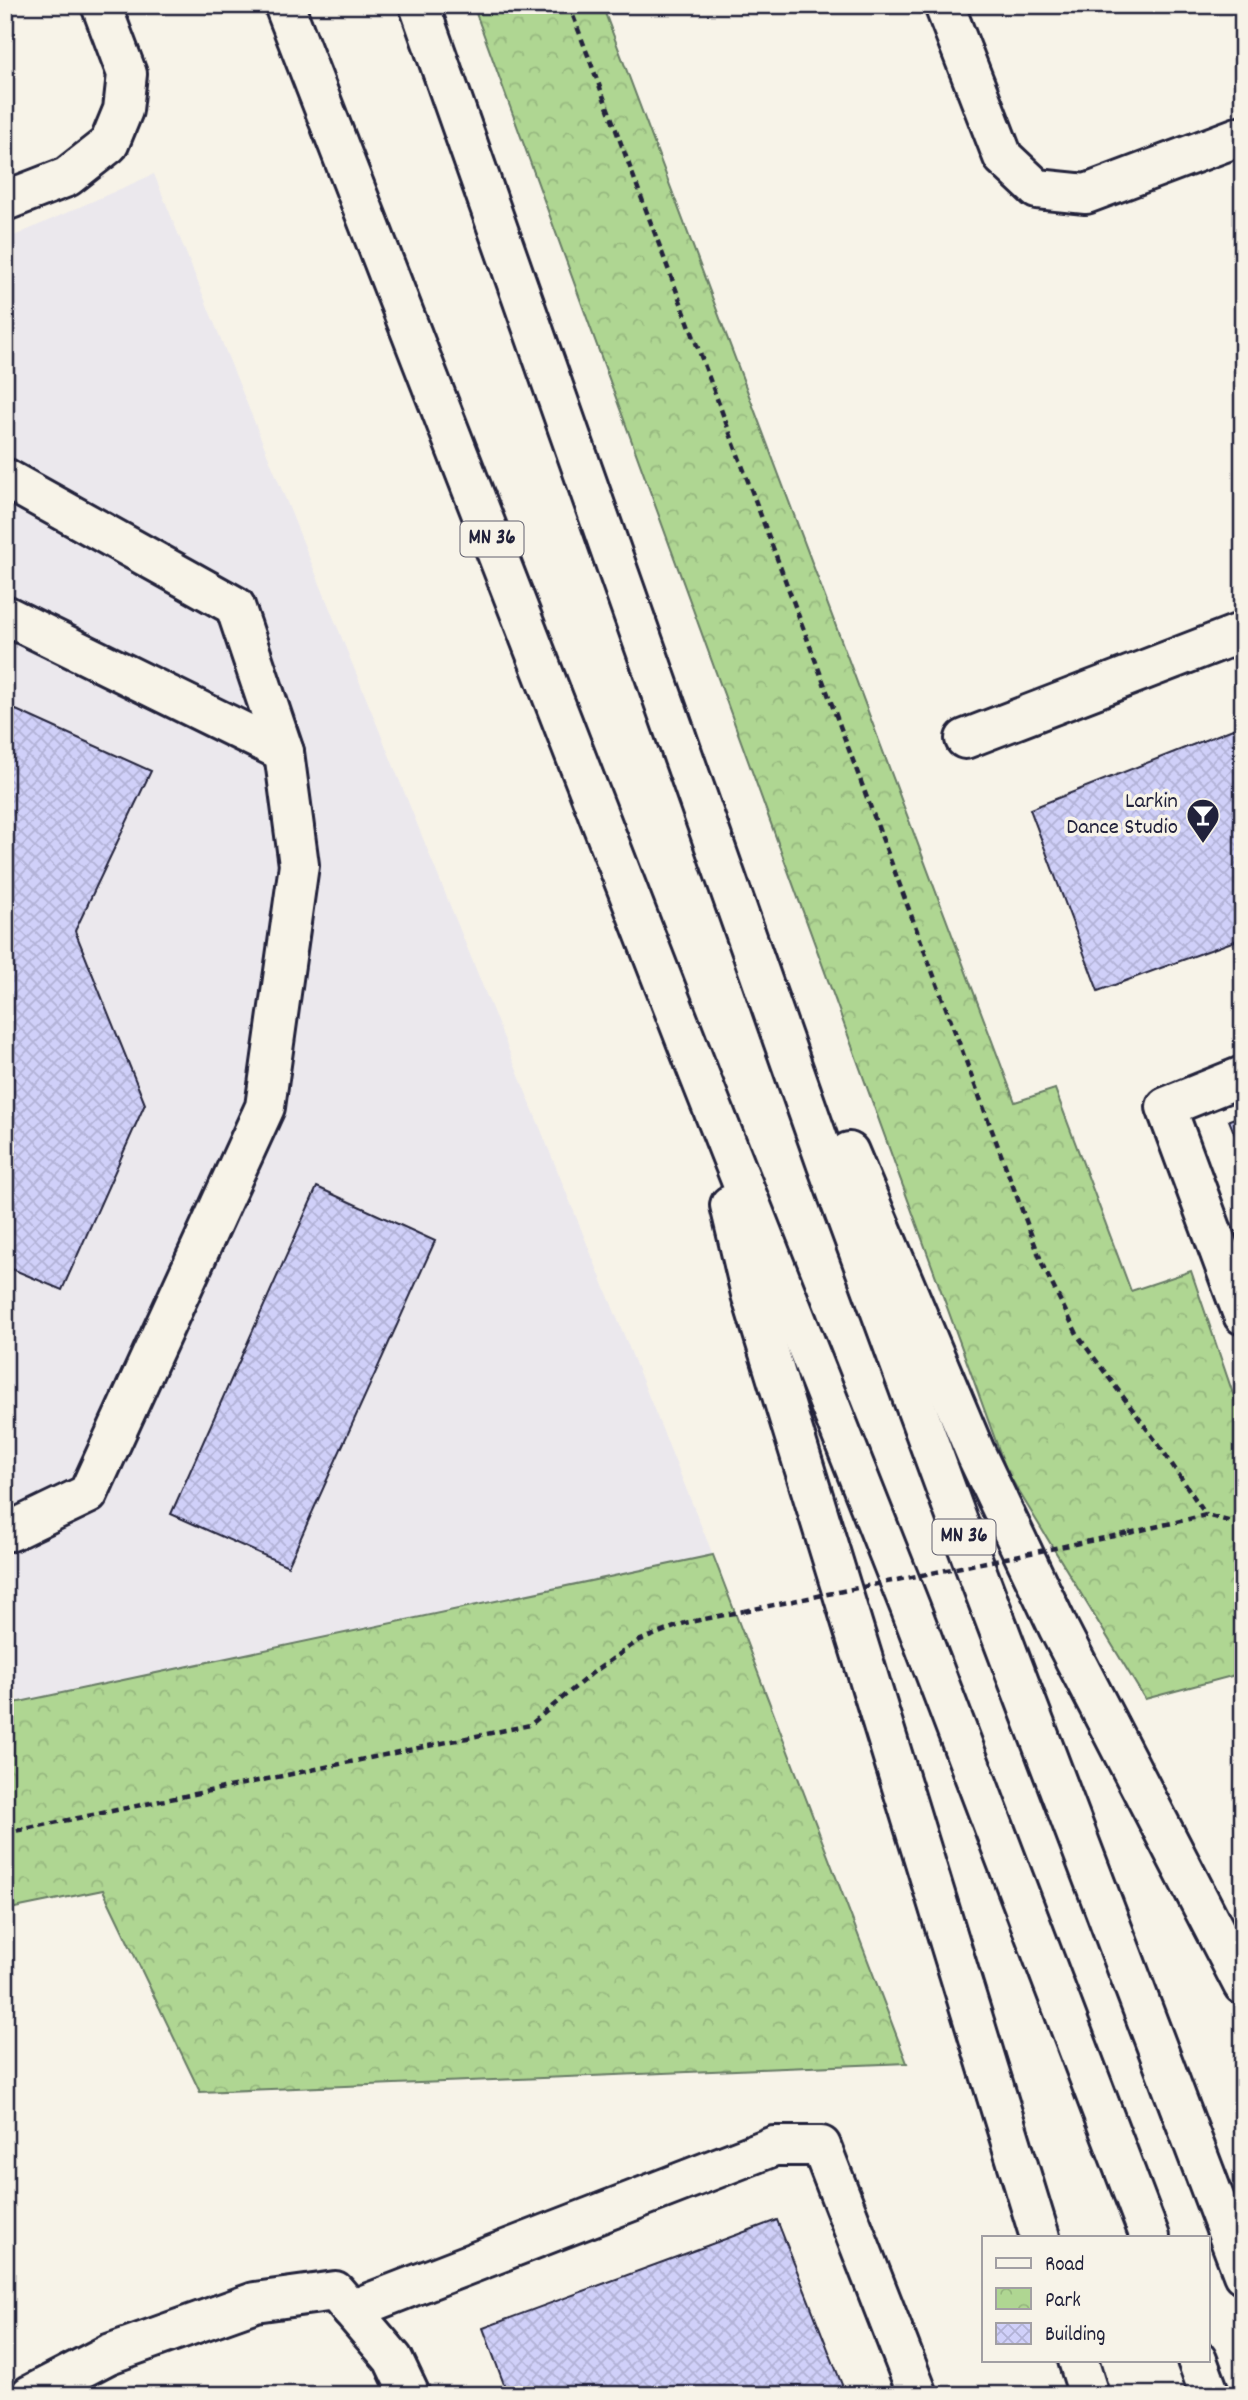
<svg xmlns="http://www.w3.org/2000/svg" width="1248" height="2400" font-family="Dekko,sans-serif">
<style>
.built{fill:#ebe8ed}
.park{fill:url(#park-crowns);stroke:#687c66;stroke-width:2}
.building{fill:url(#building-cross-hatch);stroke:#22223b;stroke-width:2}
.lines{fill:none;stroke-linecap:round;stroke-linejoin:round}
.minor-casing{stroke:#22223b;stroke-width:44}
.highway-casing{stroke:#22223b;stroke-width:44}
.path{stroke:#22223b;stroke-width:4.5;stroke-dasharray:7 5;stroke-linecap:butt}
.minor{stroke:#f7f3e8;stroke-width:38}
.highway{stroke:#f7f3e8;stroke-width:38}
.path-bridge{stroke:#22223b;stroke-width:4.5;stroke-dasharray:7 5;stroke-linecap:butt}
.labels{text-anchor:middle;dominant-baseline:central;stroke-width:7;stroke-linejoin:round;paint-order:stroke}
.shield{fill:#f7f3e8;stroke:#62616f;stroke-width:2}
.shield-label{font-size:21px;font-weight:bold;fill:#22223b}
.poi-label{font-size:23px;fill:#22223b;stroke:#f7f3e8;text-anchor:end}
</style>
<defs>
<pattern id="park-crowns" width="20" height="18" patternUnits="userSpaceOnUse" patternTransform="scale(1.75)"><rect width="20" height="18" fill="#afd692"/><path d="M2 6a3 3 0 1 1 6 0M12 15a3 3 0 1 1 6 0" fill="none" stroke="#96b77f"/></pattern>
<pattern id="building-cross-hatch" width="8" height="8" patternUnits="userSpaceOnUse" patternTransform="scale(1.75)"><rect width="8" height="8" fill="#d0d0f9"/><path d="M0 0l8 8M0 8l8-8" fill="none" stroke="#b2b2d6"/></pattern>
</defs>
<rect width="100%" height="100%" fill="#f7f3e8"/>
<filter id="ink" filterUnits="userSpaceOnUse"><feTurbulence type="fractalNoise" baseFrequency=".0143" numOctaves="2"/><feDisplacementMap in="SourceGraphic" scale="14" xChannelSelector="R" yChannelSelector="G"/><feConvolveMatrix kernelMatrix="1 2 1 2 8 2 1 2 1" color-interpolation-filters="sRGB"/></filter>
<g filter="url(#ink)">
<path class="built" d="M154 174 713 1555 5 1705V240Z"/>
<g class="park">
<path d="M473 5H602L1015 1102 1055 1089 1131 1291 1191 1271 1243 1423V1673L1145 1699 1007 1472Z"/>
<path d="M713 1555 907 2063 200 2092 103 1890 5 1910V1705Z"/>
</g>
<g class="building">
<path d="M5 705 151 771 75 931 145 1104 62 1290 5 1266Z"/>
<path d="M1243 725V938L1098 991 1030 809Z"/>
<path d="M1243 1115V1155L1229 1120Z"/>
<path d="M317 1187 435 1241 288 1566 171 1514Z"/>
<path d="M777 2220 846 2395H508L483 2328Z"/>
</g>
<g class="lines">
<defs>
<g id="minor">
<path d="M944 5 1003 157 1037 189 1086 194 1243 135"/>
<path d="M5 201 67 177 109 144 123 110 127 74 101 5"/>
<path d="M5 478 235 606 284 752 299 865 265 1107 88 1494 11 1531H5"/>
<path d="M5 615 284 752"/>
<path d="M965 739 1243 632"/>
<path d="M1243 1076 1166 1107 1243 1315"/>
<path d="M351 2310 774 2146H821L918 2395"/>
<path d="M30 2395 109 2354 255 2302 335 2291 393 2359 410 2395"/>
</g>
<g id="highway">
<path d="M284 5 699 1074 910 1607 1150 2237"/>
<path d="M419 5 827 1165 957 1519 1243 2274"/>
<path d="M849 1152 976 1454 1059 1629 1243 1985"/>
<path d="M730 1205 751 1294 1040 2237"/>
<path d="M1078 2360 1089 2395"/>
<path d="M1197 2360 1210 2395"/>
</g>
</defs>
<use href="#minor" class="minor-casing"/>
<use href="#highway" class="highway-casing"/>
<g class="path">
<path d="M569 5 1043 1266 1078 1336 1161 1448 1206 1515"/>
<path d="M1129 1533 1206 1515 1243 1525"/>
<path d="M5 1833 530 1725 591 1674 638 1641 685 1623 744 1611"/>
</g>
<use href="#minor" class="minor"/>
<use href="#highway" class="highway"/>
<path class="path-bridge" d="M744 1611 1129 1533"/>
</g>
</g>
<defs>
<symbol id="bar-pin" viewBox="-11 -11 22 30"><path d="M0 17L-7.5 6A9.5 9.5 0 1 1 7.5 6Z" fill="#22223b" stroke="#f7f3e8"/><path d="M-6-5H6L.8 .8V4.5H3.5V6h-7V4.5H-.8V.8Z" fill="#fff"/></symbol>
</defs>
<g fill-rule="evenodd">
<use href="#bar-pin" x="1184" y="796" width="38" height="52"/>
</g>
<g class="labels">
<g class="shield">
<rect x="460.5" y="521.5" width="63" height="35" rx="5"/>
<rect x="932.5" y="1519.5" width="63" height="35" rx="5"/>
</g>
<g class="shield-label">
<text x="492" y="539">MN 36</text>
<text x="964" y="1537">MN 36</text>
</g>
<g class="poi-label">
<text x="1178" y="802">Larkin<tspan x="1178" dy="26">Dance Studio</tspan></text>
</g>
</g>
<rect width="1248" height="2400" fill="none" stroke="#f7f3e8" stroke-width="28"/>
<rect x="14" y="14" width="1220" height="2372" fill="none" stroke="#22223b" stroke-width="2.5" filter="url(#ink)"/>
<rect x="982" y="2236" width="228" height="126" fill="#f7f3e8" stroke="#a29fa3" stroke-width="2"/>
<rect x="996" y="2258" width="35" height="10" fill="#f7f3e8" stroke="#a29fa3" stroke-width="2"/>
<text x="1045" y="2270" font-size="21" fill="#22223b">Road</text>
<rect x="996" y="2288" width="35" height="21" fill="url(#park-crowns)" stroke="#a29fa3" stroke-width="2"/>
<text x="1045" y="2306" font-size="21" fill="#22223b">Park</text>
<rect x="996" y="2323" width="35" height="21" fill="url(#building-cross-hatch)" stroke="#a29fa3" stroke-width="2"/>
<text x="1045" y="2340" font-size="21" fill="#22223b">Building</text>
</svg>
